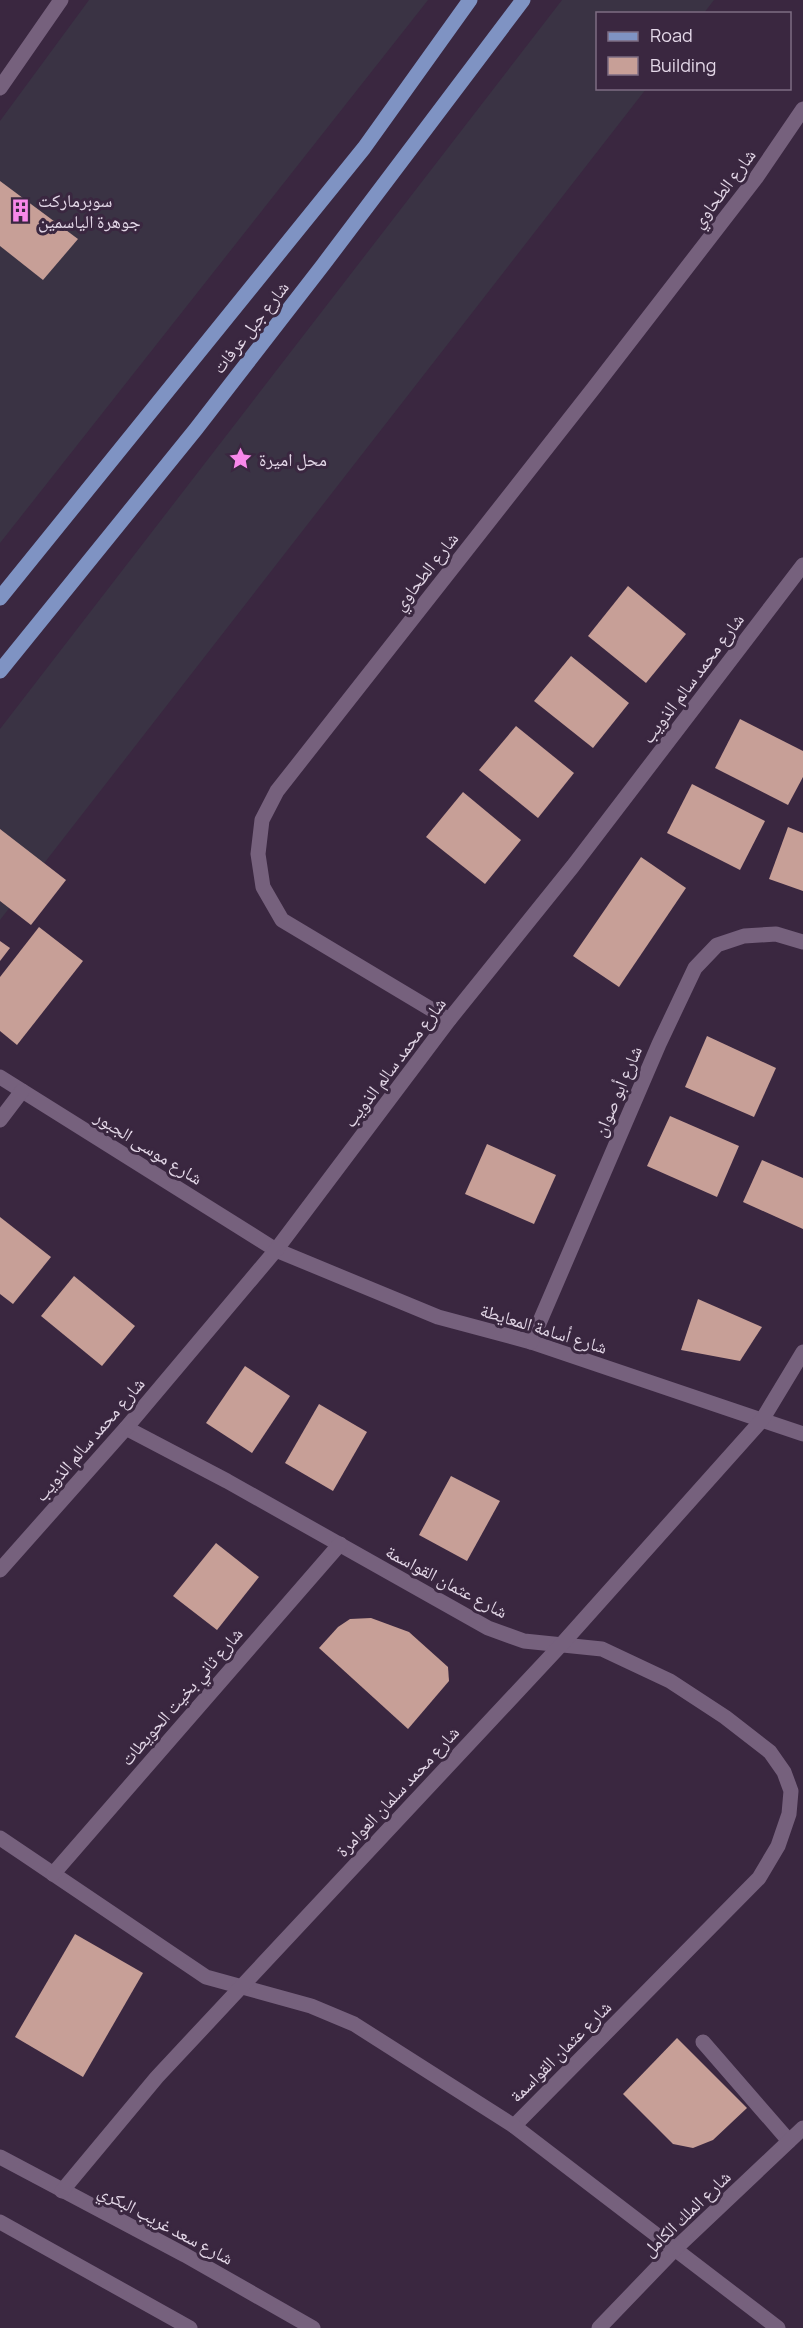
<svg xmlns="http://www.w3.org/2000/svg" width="803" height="2328" font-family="Manrope,'Noto Naskh Arabic',sans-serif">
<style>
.commercial{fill:#3a3344}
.building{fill:#c79f97}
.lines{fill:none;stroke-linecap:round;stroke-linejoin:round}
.minor{stroke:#76617d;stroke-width:15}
.major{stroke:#7f93c3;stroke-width:15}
.labels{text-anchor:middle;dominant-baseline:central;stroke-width:6;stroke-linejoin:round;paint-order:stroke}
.street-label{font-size:18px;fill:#e3d7e7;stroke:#3a2740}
.poi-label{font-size:18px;fill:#e3d7e7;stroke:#3a2740;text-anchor:start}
</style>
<rect width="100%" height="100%" fill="#3a2740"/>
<g class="commercial">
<path d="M89 0H428L0 543V121Z"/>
<path d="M562 0H714L704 13 598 14V88L646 89 0 920V729Z"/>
</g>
<g class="building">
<path d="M0 181 78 239 43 280 0 246Z"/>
<path d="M628 586 686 634 646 683 588 636Z"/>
<path d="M571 656 629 703 593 748 534 701Z"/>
<path d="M740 719 803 751V777L788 805 715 768Z"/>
<path d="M516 726 574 773 538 818 479 770Z"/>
<path d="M692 784 765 821 740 870 667 833Z"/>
<path d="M463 792 521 840 485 884 426 837Z"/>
<path d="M788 827 803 833V891L769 879Z"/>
<path d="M0 829 66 880 31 925 0 901Z"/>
<path d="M641 857 686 888 619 987 573 956Z"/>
<path d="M39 927 83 961 17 1045 0 1031V977Z"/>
<path d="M0 941 10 948 0 961Z"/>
<path d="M707 1036 776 1068 754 1117 685 1087Z"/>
<path d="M670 1116 739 1146 717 1197 647 1166Z"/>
<path d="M487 1144 556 1175 534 1224 465 1194Z"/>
<path d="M762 1160 803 1178V1229L743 1202Z"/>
<path d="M0 1217 51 1257 13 1304 0 1294Z"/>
<path d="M74 1276 135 1326 102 1366 41 1316Z"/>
<path d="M698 1299 762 1327 740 1361 681 1350Z"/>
<path d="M245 1366 290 1396 252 1453 206 1423Z"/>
<path d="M319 1404 367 1432 333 1491 285 1463Z"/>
<path d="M451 1476 500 1501 467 1561 419 1535Z"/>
<path d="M216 1543 259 1577 217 1630 173 1596Z"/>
<path d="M371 1618 409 1632 448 1667 449 1681 408 1729 319 1648 338 1627 350 1619Z"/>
<path d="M75 1934 143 1973 83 2077 15 2037Z"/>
<path d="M677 2038 747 2108 713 2140 693 2148 673 2144 623 2094Z"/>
</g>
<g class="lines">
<g class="minor">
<path d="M0 88 61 0"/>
<path d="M449 1020 282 920 263 887 258 854 262 820 277 791 593 389 756 178 803 109"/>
<path d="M0 1077 276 1250 438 1317 531 1342 803 1434"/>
<path d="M0 1120 22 1091"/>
<path d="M531 1342 659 1044 695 968 717 945 744 936 776 934 803 942"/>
<path d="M126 1428 227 1481 488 1628 524 1641 602 1649 670 1681 725 1717 770 1752 784 1772 791 1791 789 1814 778 1846 759 1878 514 2126"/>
<path d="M0 1570 126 1428 276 1250 449 1020 573 866 803 565"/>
<path d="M0 1838 206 1977 311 2006 354 2024 514 2126 778 2328"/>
<path d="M53 1874 340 1544"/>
<path d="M703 2042 789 2141"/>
<path d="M0 2157 185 2255 313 2328"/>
<path d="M62 2191 157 2077 561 1645 762 1420 803 1352"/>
<path d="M0 2222 190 2328"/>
<path d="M599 2328 675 2249 803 2128"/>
</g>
<g class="major">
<path d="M0 598 364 148 470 0"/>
<path d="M0 671 196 429 323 265 523 0"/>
</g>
</g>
<defs>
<symbol id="building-bare" viewBox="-9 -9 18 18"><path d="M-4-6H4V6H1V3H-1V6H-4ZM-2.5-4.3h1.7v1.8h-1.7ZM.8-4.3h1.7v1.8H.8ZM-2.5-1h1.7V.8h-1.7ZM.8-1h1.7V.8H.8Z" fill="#f888ea" stroke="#3a2740" stroke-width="2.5" paint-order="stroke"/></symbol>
<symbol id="sight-bare" viewBox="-9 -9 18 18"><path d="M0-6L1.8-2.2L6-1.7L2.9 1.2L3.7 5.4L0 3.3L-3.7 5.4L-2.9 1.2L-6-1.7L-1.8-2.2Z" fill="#f888ea" stroke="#3a2740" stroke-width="2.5" paint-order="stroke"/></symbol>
</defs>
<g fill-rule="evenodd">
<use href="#building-bare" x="4" y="194" width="33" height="33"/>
<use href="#sight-bare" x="224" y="442" width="33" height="33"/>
</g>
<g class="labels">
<g class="street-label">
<text transform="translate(723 188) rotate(-53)">شارع الطحاوي</text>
<text transform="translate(250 327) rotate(-52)">شارع جبل عرفات</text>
<text transform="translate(425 571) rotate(-52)">شارع الطحاوي</text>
<text transform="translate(692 678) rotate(-53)">شارع محمد سالم الذويب</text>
<text transform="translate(394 1062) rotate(-53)">شارع محمد سالم الذويب</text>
<text transform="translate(617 1091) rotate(-67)">شارع أبو صوان</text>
<text transform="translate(149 1147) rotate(32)">شارع موسى الجبور</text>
<text transform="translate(544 1328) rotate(17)">شارع أسامة المعايطة</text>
<text transform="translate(89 1439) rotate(-49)">شارع محمد سالم الذويب</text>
<text transform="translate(447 1581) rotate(28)">شارع عثمان القواسمة</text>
<text transform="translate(181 1696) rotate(-49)">شارع ثاني بخيت الحويطات</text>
<text transform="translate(397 1791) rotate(-47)">شارع محمد سلمان العوامرة</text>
<text transform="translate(560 2051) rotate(-45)">شارع عثمان القواسمة</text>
<text transform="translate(686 2213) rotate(-44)">شارع الملك الكامل</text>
<text transform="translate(166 2224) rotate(28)">شارع سعد غريب البكري</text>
</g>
<g class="poi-label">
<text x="38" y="200">سوبرماركت<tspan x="38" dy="21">جوهرة الياسمين</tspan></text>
<text x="259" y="459">محل اميرة</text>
</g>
</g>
<rect x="596" y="12" width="195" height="78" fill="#3a2740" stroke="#7e6d83" stroke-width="1.5"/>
<rect x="608" y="32" width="30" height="9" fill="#7f93c3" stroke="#7e6d83" stroke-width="1.5"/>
<text x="650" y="42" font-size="18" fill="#e3d7e7">Road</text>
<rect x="608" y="57" width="30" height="18" fill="#c79f97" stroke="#7e6d83" stroke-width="1.5"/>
<text x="650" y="72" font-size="18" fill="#e3d7e7">Building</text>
</svg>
